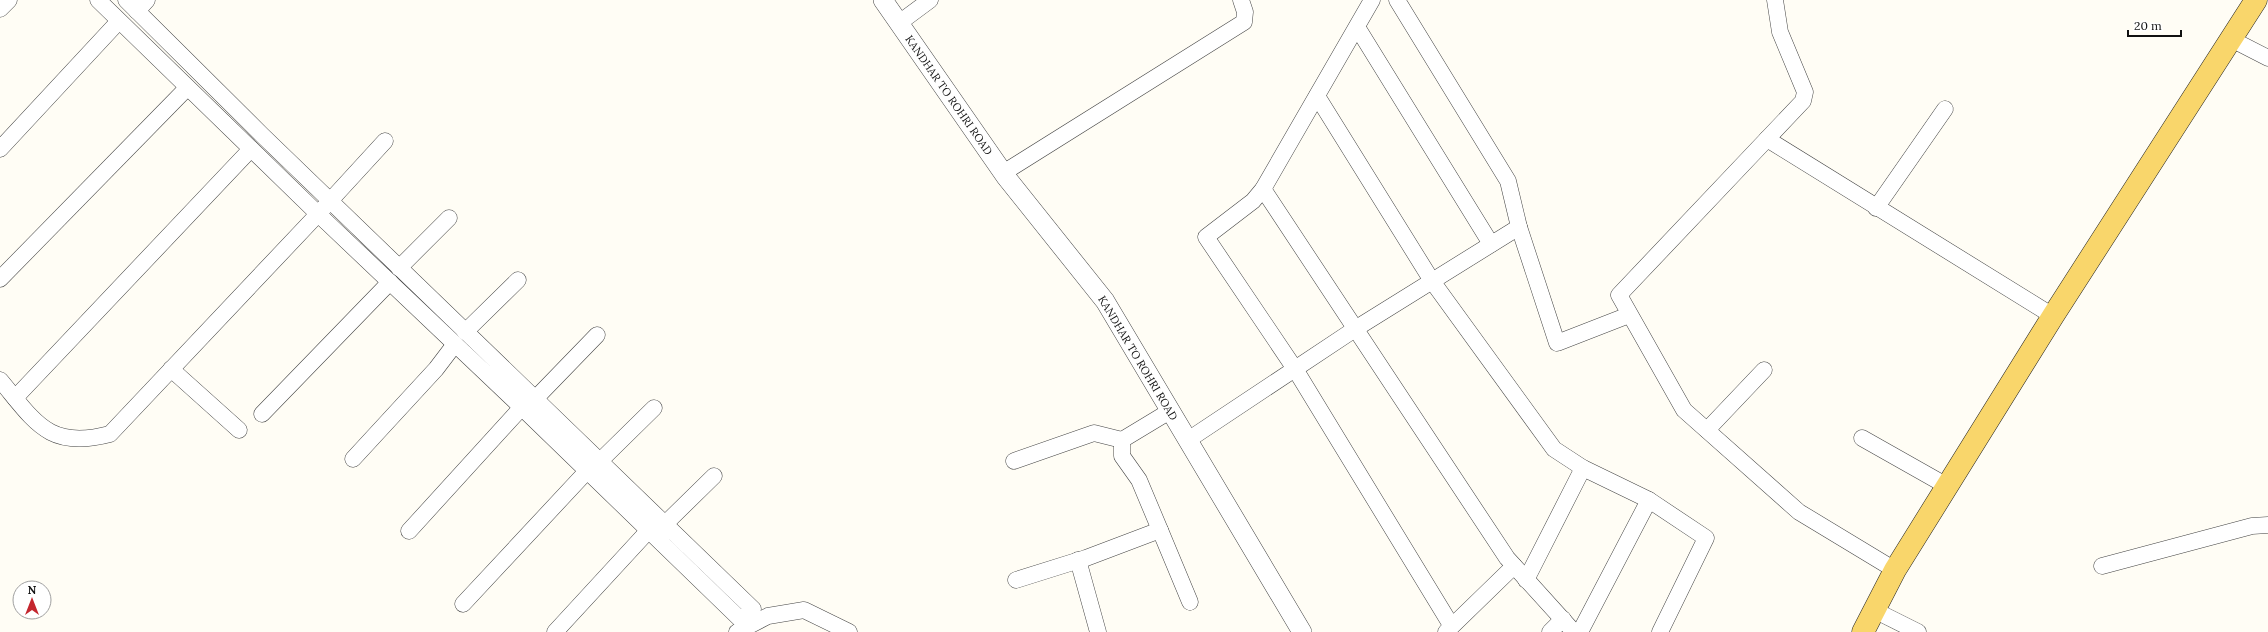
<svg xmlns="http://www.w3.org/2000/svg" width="2268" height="632" font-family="Lora,serif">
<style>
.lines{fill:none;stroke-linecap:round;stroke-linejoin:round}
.minor-casing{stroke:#444;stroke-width:17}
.tertiary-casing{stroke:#444;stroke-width:20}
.primary-casing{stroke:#222;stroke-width:23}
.minor{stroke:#fff;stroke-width:16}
.tertiary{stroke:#fff;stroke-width:19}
.primary{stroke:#f9d66b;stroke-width:22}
.labels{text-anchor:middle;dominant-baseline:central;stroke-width:4;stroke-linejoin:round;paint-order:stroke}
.street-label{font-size:11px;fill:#111;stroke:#fff}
</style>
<rect width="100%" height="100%" fill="#fffdf5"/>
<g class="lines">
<defs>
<g id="minor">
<path d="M98 0 315 211 514 400 741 620 753 609 262 135 126 0"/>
<path d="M1372 0 1263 189 1253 201 1206 237 1295 369 1451 625"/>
<path d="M1397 0 1508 181 1519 227 1557 343 1629 315"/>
<path d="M1775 0 1780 32 1805 92 1803 101 1619 295 1684 410 1799 512 1895 570"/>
<path d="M0 9 9 0"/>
<path d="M137 11 147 0"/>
<path d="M899 23 930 0"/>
<path d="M1357 27 1491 244"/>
<path d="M2231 39 2268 58"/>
<path d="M1317 96 1432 281 1554 449 1583 468 1649 500 1706 538 1660 632"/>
<path d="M1767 139 2053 316"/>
<path d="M0 149 119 21"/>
<path d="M1003 173 1244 22 1245 12 1241 0"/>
<path d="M1263 189 1507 558 1574 632"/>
<path d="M1876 208 1945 109"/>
<path d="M399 268 449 218"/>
<path d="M0 279 187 88"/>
<path d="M465 332 518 280"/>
<path d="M171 369 239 430"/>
<path d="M0 380C36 423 49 450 110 434L318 214 385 141"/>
<path d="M15 398 251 149"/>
<path d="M535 399 597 335"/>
<path d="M262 414 390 282"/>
<path d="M1707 430 1764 370"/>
<path d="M1862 438 1947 486"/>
<path d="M1188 440 1355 329 1519 227"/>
<path d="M353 459 436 369 455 344"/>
<path d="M600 461 654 408"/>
<path d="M1014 461 1094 433 1122 440"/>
<path d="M665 524 714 476"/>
<path d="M1160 530 1190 602"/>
<path d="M409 531 522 407"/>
<path d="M1078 560 1098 632"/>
<path d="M2102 566 2252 526 2268 525"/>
<path d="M1016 580 1086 558 1160 530 1139 480 1122 456V440L1170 411"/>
<path d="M1526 580 1583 468"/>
<path d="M463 604 588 470"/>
<path d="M1874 610 1918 632"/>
<path d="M555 632 649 530"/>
<path d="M737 632 768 616 804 610 849 632"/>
<path d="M1446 632 1514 566"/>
<path d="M1550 632 1563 619"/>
<path d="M1580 632 1649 500"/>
</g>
<path id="tertiary" d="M883 0 1006 177 1105 301 1302 632"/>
<path id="primary" d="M1863 632 1895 570 2053 316 2256 0"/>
</defs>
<use href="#minor" class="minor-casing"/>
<use href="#tertiary" class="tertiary-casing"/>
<use href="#primary" class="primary-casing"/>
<use href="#minor" class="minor"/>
<use href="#tertiary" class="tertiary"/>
<use href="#primary" class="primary"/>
</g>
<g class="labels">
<g class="street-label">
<text transform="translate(949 95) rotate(55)">KANDHAR TO ROHRI ROAD</text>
<text transform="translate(1138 358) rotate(59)">KANDHAR TO ROHRI ROAD</text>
</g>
</g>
<g transform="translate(32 600)"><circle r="19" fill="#ffffff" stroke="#a0a0a0"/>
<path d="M0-3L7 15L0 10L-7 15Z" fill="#c4262e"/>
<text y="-6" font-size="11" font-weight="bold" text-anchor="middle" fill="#111111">N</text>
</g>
<path d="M2128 30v6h53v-6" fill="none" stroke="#111111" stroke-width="2"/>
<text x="2134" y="30" font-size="12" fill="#111111" stroke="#ffffff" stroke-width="3" paint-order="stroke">20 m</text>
</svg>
